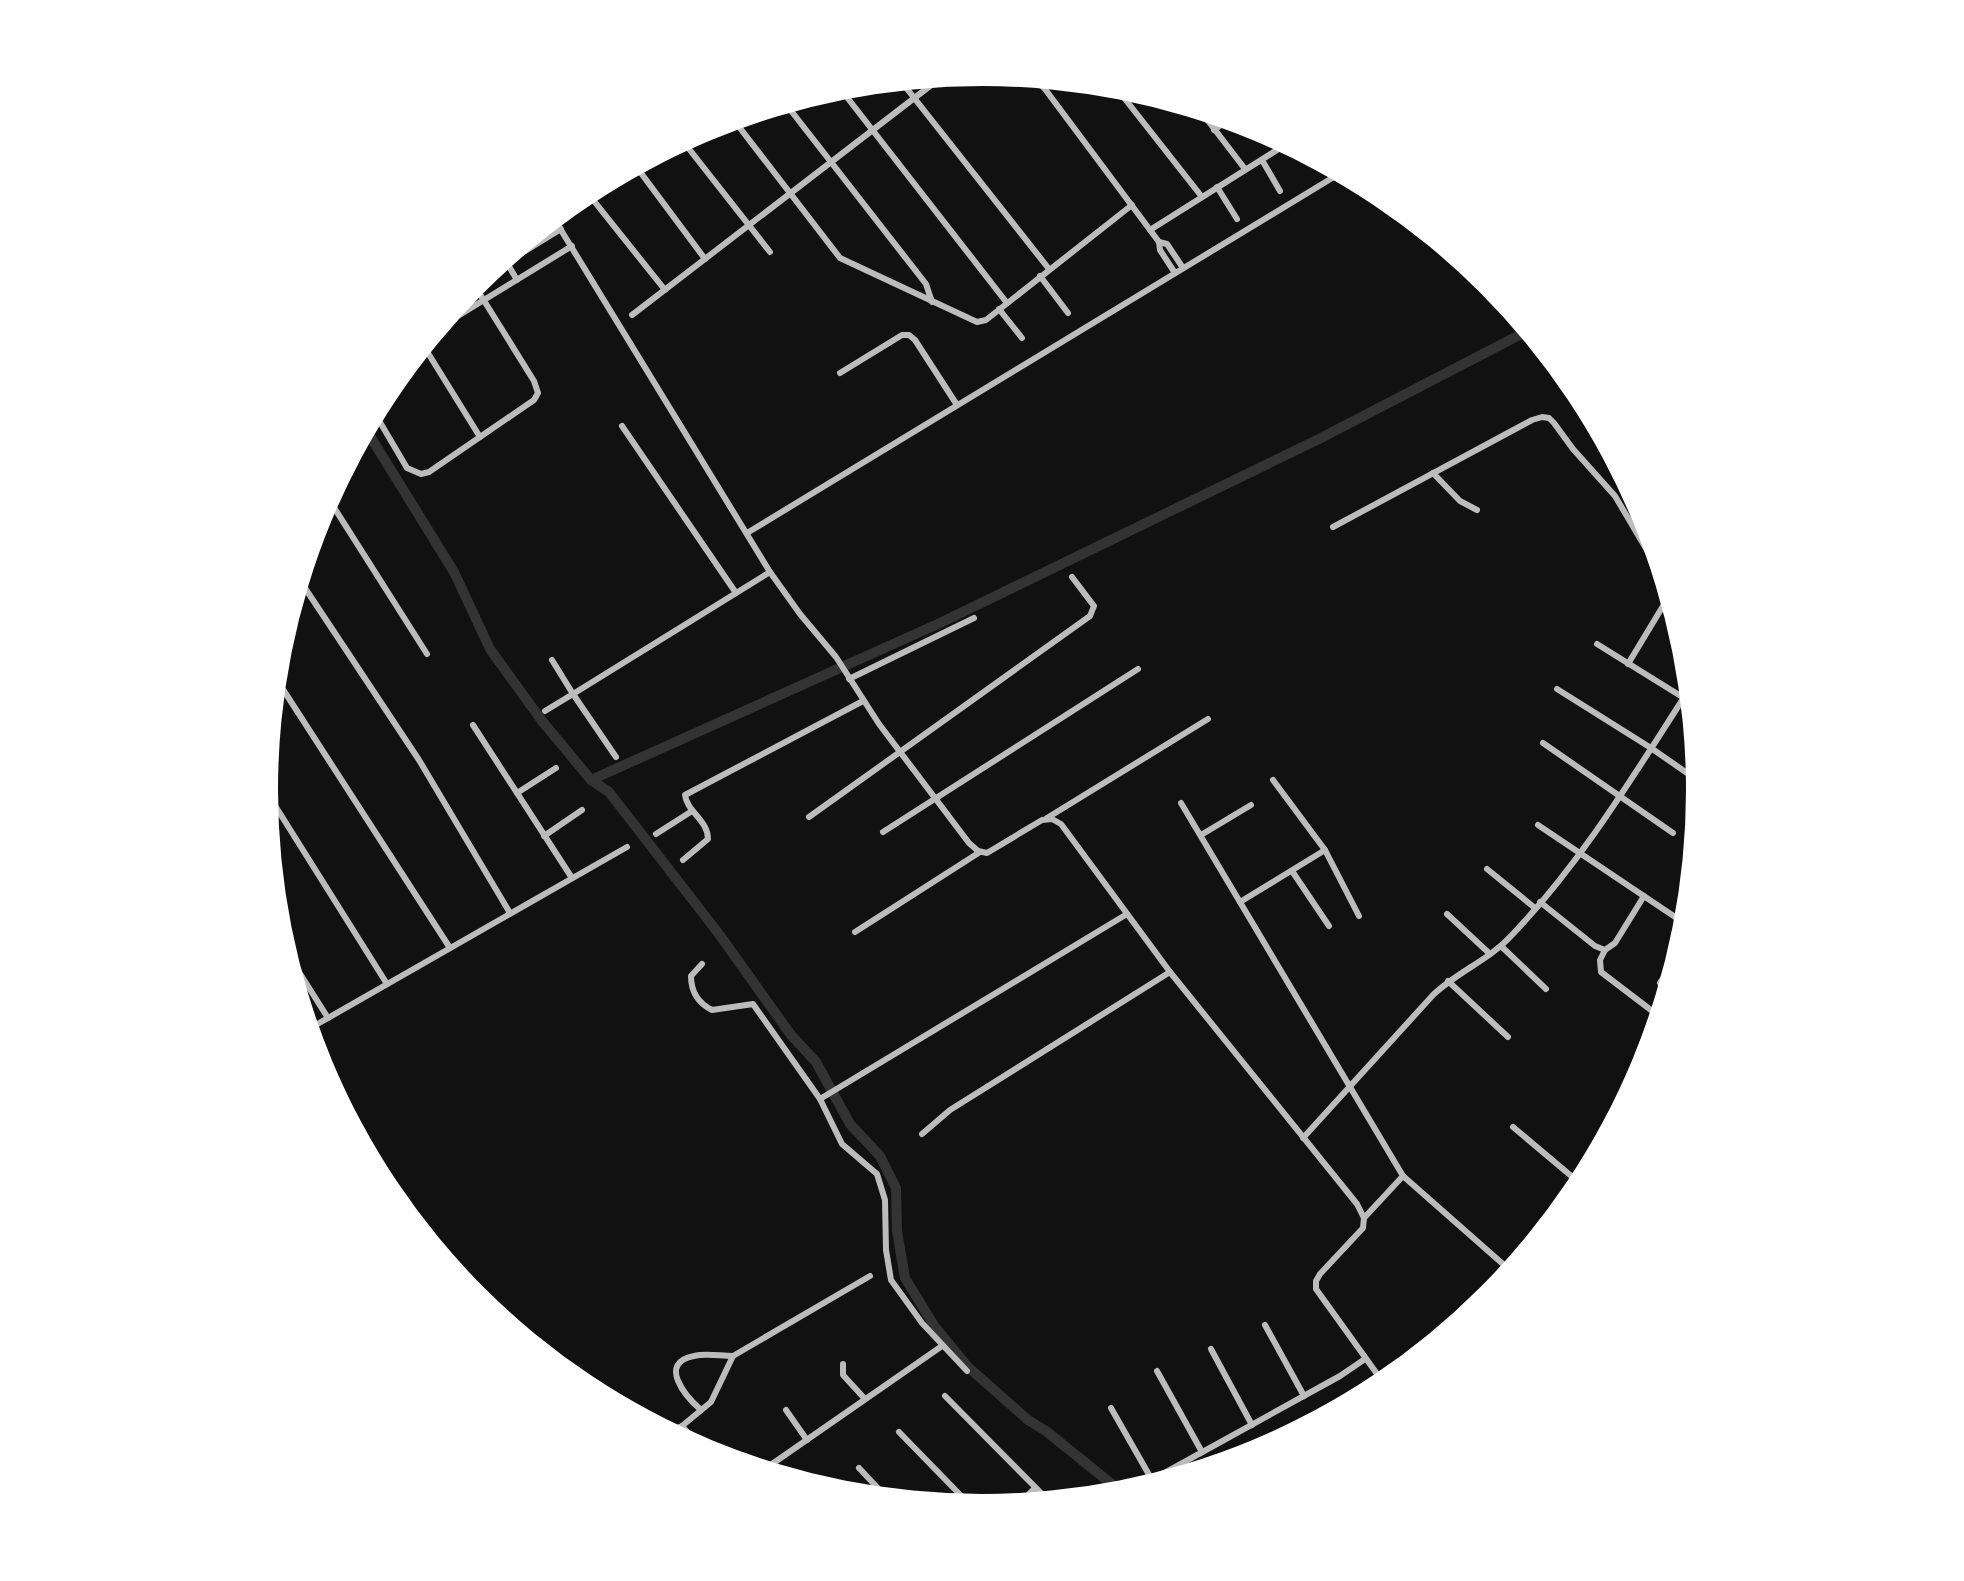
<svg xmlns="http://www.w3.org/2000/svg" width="1964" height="1581" font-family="Mulish,sans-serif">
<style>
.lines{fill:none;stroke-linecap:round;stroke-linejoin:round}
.canal{stroke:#333;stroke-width:10}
.minor{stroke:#bcbcbc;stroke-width:6}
</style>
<rect width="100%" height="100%" fill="#111"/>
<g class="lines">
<g class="canal">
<path d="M365 428 454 572 490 649 542 721 591 780 609 792 719 934 791 1035 816 1062 850 1124 880 1156 896 1188 897 1231 905 1278 935 1327 968 1367 1028 1420 1046 1431 1124 1494"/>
<path d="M591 780 940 623 1319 439 1529 330"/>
</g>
<g class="minor">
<path d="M1036 77 1159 242 1160 250 1175 273"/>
<path d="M900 80 1049 269"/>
<path d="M1114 85 1202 197"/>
<path d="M839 87 1007 303"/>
<path d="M1043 87 1054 79"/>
<path d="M785 103 926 284 932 302"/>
<path d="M1199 109 1245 169"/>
<path d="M733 119 840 258 977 322 986 320 1132 205"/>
<path d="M1214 130 1230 118"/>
<path d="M682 140 770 252"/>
<path d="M1262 160 1280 191"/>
<path d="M1323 162 1324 164"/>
<path d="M635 165 705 259"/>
<path d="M1217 187 1237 219"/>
<path d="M586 191 665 290"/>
<path d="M553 217 770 572 800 614 836 657 879 724 969 843 978 851 987 853 1042 820 1052 819 1061 824 1170 972 1357 1204 1364 1218 1363 1228 1320 1274 1316 1281V1289L1385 1385"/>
<path d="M1150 230 1288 143"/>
<path d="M1159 242 1167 244 1183 268"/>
<path d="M504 258 517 280"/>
<path d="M1040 276 1068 313"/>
<path d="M473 283 561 229"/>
<path d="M999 309 1022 338"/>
<path d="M632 315 943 76"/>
<path d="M435 330 572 246"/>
<path d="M423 345 480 437"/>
<path d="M840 373 902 335H909L915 340 957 405"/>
<path d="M374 412 407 468 421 474 429 472 534 400 538 393 534 381 473 283"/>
<path d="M622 426 736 593"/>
<path d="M346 463 358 455"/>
<path d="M1433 473 1460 501 1477 510"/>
<path d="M328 498 427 654"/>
<path d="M1333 527 1532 420 1542 417 1549 418 1554 423 1573 449 1615 496 1651 557 1663 574"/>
<path d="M747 533 1342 172"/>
<path d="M299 579 419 760 510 913"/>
<path d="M1597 644 1692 703"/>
<path d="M1628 664 1666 601"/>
<path d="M275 677 450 948"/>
<path d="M849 679 974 618"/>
<path d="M1557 689 1651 748 1700 782"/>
<path d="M545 711 573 694 552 660"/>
<path d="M473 725 572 878"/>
<path d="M1543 743 1673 833"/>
<path d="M616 757 573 694 770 572"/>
<path d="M1273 780 1325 850 1359 916"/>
<path d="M264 788 387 984"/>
<path d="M517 793 556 768"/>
<path d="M1181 803 1403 1176"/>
<path d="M809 817 1090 616 1094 606 1072 577"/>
<path d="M1047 818 1208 719"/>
<path d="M1538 825 1687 925"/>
<path d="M883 832 1138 669"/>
<path d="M656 834 692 811"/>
<path d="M1201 835 1251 805"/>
<path d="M544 836 582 810"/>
<path d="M683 860 708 839C708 820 687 812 685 795L863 701"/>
<path d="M1487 869 1535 908"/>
<path d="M1292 871 1329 926"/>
<path d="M1240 902 1325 850"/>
<path d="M1540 902 1595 946 1605 950 1615 943 1644 896"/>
<path d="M1447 914 1490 954"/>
<path d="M855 932 980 852"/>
<path d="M282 945 328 1018"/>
<path d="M1501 946 1546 989"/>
<path d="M1605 950 1600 960 1601 972 1660 1017"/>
<path d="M702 964 691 976C691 992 698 1003 712 1010L753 1004 820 1099 842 1144 877 1174 885 1200 886 1250 891 1280 922 1323 967 1371"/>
<path d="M1448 981 1508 1037"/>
<path d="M1660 983 1680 953"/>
<path d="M307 1030 627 847"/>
<path d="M820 1099 1127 914"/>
<path d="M1513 1127 1582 1185"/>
<path d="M922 1134 950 1110 1170 972"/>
<path d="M1303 1138 1433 995C1457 972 1489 960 1511 936 1582 862 1635 773 1690 688"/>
<path d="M1364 1218 1403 1176 1512 1272"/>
<path d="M1265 1325 1304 1396"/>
<path d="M1211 1349 1252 1425"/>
<path d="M843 1364V1375L865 1399"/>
<path d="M1157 1371 1202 1452"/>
<path d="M945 1396 1050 1502"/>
<path d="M1111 1408 1152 1480"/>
<path d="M701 1410C686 1397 657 1363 694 1356 706 1353 720 1356 733 1356"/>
<path d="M786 1410 807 1440"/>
<path d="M682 1426 711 1402 733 1356 870 1276"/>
<path d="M665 1432 682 1426 705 1453"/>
<path d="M899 1432 973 1508"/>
<path d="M859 1468 889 1500"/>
<path d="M762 1471 942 1346"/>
<path d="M1139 1487 1340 1376 1365 1359"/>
<path d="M1018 1505 1035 1488"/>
</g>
</g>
<path d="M0 0H1964V1581H0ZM278 790a704 704 0 1 1 1408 0a704 704 0 1 1-1408 0Z" fill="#fefefe" fill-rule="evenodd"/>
</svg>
